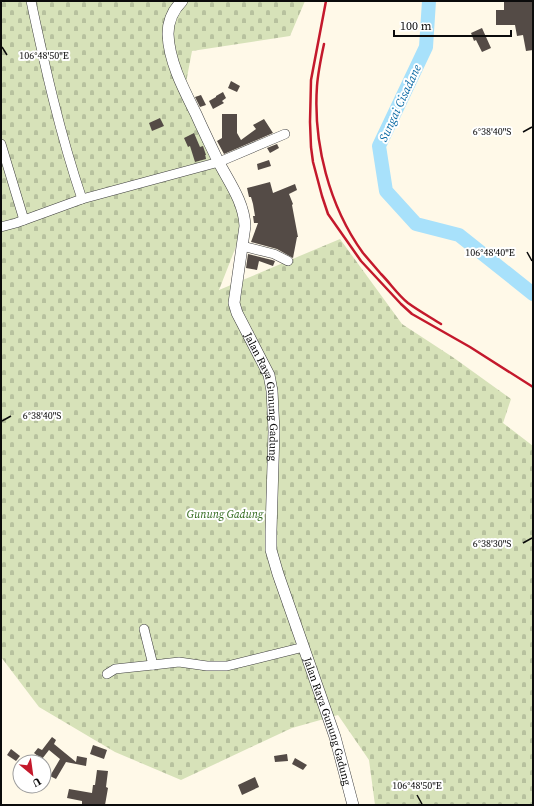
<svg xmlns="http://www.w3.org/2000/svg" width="534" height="806" font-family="'Source Serif 4',serif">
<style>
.cemetery{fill:url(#cemetery-stones)}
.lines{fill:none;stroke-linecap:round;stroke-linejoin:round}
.river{stroke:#a8e1fb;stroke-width:14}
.building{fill:#544b46}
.minor-casing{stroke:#3e3e3e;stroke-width:10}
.tertiary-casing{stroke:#3e3e3e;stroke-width:12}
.minor{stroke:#fff;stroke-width:9}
.tertiary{stroke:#fff;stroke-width:11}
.rail{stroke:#c4192c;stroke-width:2.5}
.ticks{fill:none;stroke:#0b0b0b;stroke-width:1.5}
.labels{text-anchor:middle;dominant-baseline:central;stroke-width:4;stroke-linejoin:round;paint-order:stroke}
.street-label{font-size:11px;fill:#0b0b0b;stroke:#fff}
.park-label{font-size:11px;font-style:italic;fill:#2c6617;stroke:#fff}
.water-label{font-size:12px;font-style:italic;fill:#0c6ba5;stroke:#fff}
.ticks-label{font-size:10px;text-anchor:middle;fill:#0b0b0b;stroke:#fff;stroke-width:4;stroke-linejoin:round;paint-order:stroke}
</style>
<defs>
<pattern id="cemetery-stones" width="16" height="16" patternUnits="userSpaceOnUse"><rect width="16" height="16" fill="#d7e2b9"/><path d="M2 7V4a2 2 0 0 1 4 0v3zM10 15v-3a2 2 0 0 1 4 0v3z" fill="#b7c19e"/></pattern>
</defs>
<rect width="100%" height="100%" fill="#fff9e8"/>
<path class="cemetery" d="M1 1H305L290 36 192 51 185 88 219 162 244 226 219 290 340 239 402 324 454 358 511 399 503 423 533 446V805H375L369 760 338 715 292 728 181 780 115 752 39 707 1 657Z"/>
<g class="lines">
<path class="river" d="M429 1 426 47 379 146 386 191 416 224 459 235 533 294"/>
</g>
<g class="building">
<path d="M504 1H533V50L526 51 523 35 517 36 515 25H496V10H504Z"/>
<path d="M482 28 491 48 482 52 476 40 474 41 471 33Z"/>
<path d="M231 81 240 86 237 92 228 88Z"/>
<path d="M223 92 226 98 222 101 224 103 213 109 209 101 216 97V96Z"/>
<path d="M201 95 206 105 200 107 195 97Z"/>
<path d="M222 114H237V133L241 140 256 129 253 125 264 119 273 133 224 154 217 141 222 138Z"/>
<path d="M160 118 164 126 152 131 149 123Z"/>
<path d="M194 133 200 147 203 146 206 155H205L206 159 195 162 190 146 188 147 184 138Z"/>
<path d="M277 144 279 148 270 153 267 148Z"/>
<path d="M269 160 271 166 258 170 257 164Z"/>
<path d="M270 182 273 193 295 184 297 190 289 194 293 204 292 205 298 237H297L293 258 277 249 251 242 258 223H254L253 216H255L253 204 251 197H249L247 188Z"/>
<path d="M248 254 272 260 275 261 273 266 259 261 257 270 246 268Z"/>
<path d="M52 737 56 740 54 744 76 762 77 756 87 758 86 766 66 762 56 779 50 776 60 759 49 750 42 759 34 753 38 748 42 750Z"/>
<path d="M93 745 107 750 104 759 90 754Z"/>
<path d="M11 749 20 756 16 761 7 755Z"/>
<path d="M287 754 288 761 275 762 274 756Z"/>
<path d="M295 758 307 765 303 770 292 764Z"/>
<path d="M97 770 108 771 106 787 108 788 105 805H82V801L67 798 69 789 92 793 93 785H95Z"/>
<path d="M255 777 259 787 242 795 238 785Z"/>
</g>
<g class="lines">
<defs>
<g id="minor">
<path d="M31 1C45 67 60 134 82 199"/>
<path d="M1 144 24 220"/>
<path d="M1 227 16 223 82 199 219 162 285 134"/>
<path d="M242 246 274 254 288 261"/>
<path d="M144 629 153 665 179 662 207 666H227L304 647"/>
<path d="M107 674 115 669 153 665"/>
</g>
<g id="tertiary">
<path id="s1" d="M182 1C173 10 168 21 168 34 169 62 184 90 196 114 203 130 211 146 218 161 229 182 244 202 245 226L234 303 237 313 269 375 272 391 274 431 271 531V550L278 574 335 737 353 805"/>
</g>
</defs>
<use href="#minor" class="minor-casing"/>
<use href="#tertiary" class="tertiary-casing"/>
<use href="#minor" class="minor"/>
<use href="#tertiary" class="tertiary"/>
<g class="rail">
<path d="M326 1 311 80 310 122 311 147 313 162 322 196 328 214 361 261 401 304 412 314 470 347 533 387"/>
<path d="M324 44C321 58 318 72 317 86 313 143 329 206 363 253 369 260 375 267 381 274 390 283 398 295 408 303 419 311 430 317 441 324"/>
</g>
</g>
<path class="ticks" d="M2 47 7 55M523 132 532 127M527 252 532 261M2 421 11 416M523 543 532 538M417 795 422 804"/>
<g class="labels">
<g class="street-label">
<text stroke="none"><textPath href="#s1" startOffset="423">Jalan Raya Gunung Gadung</textPath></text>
<text stroke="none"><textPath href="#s1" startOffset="759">Jalan Raya Gunung Gadung</textPath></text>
</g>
<g class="park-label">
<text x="225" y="514">Gunung Gadung</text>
</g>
<g class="water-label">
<text transform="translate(400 103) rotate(-65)">Sungai Cisadane</text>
</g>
</g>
<g class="ticks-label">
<text x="44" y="59">106°48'50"E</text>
<text x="492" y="135">6°38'40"S</text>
<text x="490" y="256">106°48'40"E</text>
<text x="42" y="419">6°38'40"S</text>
<text x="492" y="547">6°38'30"S</text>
<text x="417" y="789">106°48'50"E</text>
</g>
<rect width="534" height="806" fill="none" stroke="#0b0b0b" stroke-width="4"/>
<g transform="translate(32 774) rotate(151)"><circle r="19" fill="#ffffff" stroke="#9d9d9d"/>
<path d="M0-3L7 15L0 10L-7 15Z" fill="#c4192c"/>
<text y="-6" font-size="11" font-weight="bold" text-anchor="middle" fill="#0b0b0b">U</text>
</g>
<path d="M394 30v6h117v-6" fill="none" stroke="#0b0b0b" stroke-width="2"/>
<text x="400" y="30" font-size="12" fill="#0b0b0b" stroke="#ffffff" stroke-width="3" paint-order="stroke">100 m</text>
</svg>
